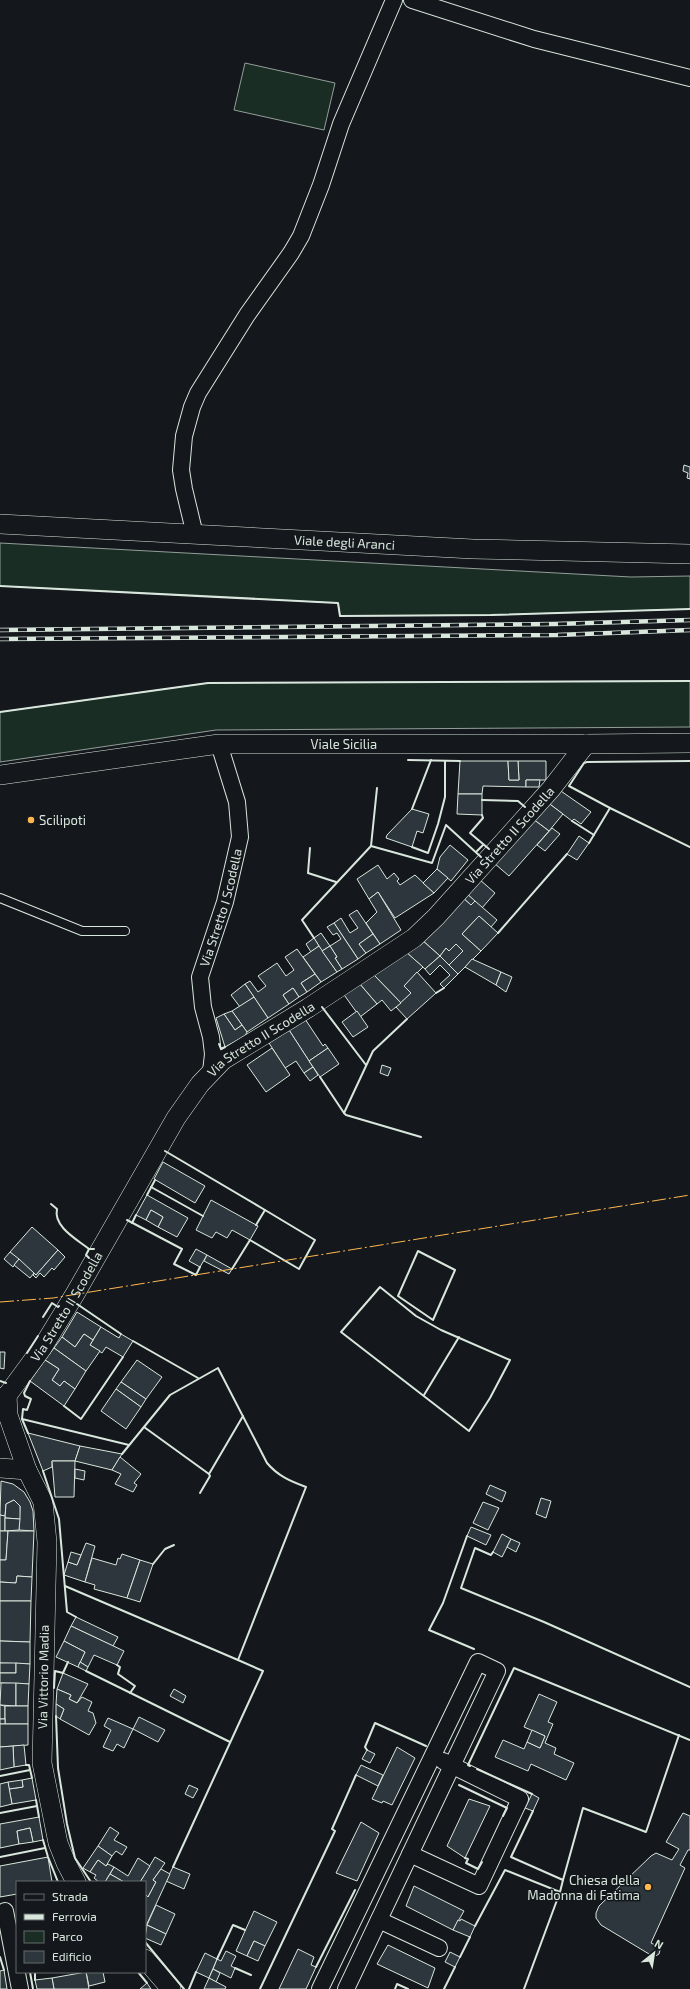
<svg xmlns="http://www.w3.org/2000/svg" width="690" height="1989" font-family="'Exo 2',sans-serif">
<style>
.green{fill:#1a2d24;stroke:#939e99}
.building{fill:#2c363c;stroke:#d8e6dc}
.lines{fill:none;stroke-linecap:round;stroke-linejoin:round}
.service-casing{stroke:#d8e6dc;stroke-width:10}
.minor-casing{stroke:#d8e6dc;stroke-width:18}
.tertiary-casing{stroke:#d8e6dc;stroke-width:20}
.service{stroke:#14181c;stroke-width:8}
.minor{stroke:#14181c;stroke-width:16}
.tertiary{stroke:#14181c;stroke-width:19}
.rail-casing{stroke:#d8e6dc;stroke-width:4.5}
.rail{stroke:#14181c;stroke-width:3;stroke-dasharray:9;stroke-linecap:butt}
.wall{stroke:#d8e6dc;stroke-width:2}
.power{stroke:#ffb74d;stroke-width:1;stroke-dasharray:14 3 2 3;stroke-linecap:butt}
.poi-dot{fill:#ffb74d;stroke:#14181c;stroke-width:1.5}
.labels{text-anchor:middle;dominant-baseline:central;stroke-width:3;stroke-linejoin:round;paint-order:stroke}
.street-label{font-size:13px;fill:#d8e6dc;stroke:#14181c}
.poi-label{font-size:13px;fill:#d8e6dc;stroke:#14181c;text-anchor:start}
</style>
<rect width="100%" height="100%" fill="#14181c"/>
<g class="green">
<path d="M245 63 335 83 324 130 234 110Z"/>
<path d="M0 543 631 577 690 576V609L491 615 340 616 338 603 0 586Z"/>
<path d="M690 681V727L216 730 0 762V712L208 683Z"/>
</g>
<g class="building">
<path d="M684 465 690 467V479L687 478 688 473 683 471Z"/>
<path d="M460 761H508L509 780H519L518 761H546V780H526V787L483 786 482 794H458Z"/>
<path d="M508 761H518L519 780H509Z"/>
<path d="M526 780H540L539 787H526Z"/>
<path d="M558 789 591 812 581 824 574 819 572 821 547 802Z"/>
<path d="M458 794H482V815L457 814Z"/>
<path d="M547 802 563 814 549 831 533 819Z"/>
<path d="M412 809 429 814 423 833 417 831 412 847 386 838 387 835Z"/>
<path d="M533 819 549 831 509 876 494 863Z"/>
<path d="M552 828 560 834 545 851 537 845Z"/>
<path d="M579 836 589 843 577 860 567 854Z"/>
<path d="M450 845 468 860 451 881 437 869 440 857Z"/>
<path d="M378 865 387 879 394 873 399 879 397 881 400 885 415 875 434 893 395 918 378 892 369 899 357 879Z"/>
<path d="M437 869 448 878 434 893 423 883Z"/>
<path d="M479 879 495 893 482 908 466 893Z"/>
<path d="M378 892 401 930 380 944 366 923 377 912 369 899Z"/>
<path d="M466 893 475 901 471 905 462 897Z"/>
<path d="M462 897 471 905 475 901 497 920 491 927 479 916 462 934 481 951 458 974 449 965 463 951 456 944 449 951 446 948 440 956 422 940Z"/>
<path d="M357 910 373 934 359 944 366 953 358 959 334 923 341 918 350 933 358 928 349 915Z"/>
<path d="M479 916 498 933 481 951 462 934Z"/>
<path d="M334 923 358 959 342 969 335 958 337 957 330 946 341 939 337 933 333 935 327 927Z"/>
<path d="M321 933 330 946 322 951 314 938Z"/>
<path d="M373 934 380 944 366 953 359 944Z"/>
<path d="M314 938 319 946 311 952 306 944Z"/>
<path d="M422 940 440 956 425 969 406 952Z"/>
<path d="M456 944 463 951 449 965 440 956 446 948 449 951Z"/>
<path d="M319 946 337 972 321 982 303 957Z"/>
<path d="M330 946 337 957 335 958 342 969 337 972 322 951Z"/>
<path d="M297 949 315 974 301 983 307 992 299 997 293 988 283 995 289 1004 268 1018 245 984 250 981 258 992 266 986 258 976 277 963 286 976 294 970 285 957Z"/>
<path d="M406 952 423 967 404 986 411 993 401 1003 374 975Z"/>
<path d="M440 956 458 974 444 988 440 984 450 975 440 965 430 975 425 969Z"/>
<path d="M472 959 501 972 496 985 465 967Z"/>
<path d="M417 972 436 993 407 1019 396 1007 411 993 404 986Z"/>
<path d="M501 972 512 977 506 992 496 985Z"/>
<path d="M315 974 321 982 307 992 301 983Z"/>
<path d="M374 975 401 1003 391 1011 382 1000 377 1004 359 983Z"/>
<path d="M359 983 377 1004 360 1017 342 992Z"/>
<path d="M245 984 254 997 240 1007 231 995Z"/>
<path d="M293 988 299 997 289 1004 283 995Z"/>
<path d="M254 997 268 1018 247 1032 232 1011Z"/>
<path d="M232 1011 242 1025 235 1030 224 1014Z"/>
<path d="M357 1011 368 1027 353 1037 342 1022Z"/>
<path d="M224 1014 235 1030 242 1025 247 1032 245 1036 225 1047 216 1018Z"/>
<path d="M305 1019 323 1046 325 1044 328 1048 309 1061 289 1030Z"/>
<path d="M289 1030 313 1067 304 1073 296 1061 285 1068 269 1043Z"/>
<path d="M272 1048 290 1075 266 1092 247 1065Z"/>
<path d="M328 1048 339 1064 320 1077 309 1061Z"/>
<path d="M382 1065 391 1068 388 1076 380 1073Z"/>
<path d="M313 1067 318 1075 310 1081 304 1073Z"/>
<path d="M163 1162 205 1186 195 1203 154 1179Z"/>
<path d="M147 1195 188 1218 177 1237 158 1227 163 1217 151 1210 146 1220 136 1215Z"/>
<path d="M211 1200 258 1226 250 1240 232 1230 227 1238 216 1232 212 1238 196 1230Z"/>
<path d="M151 1210 163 1217 158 1227 146 1220Z"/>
<path d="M32 1227 58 1250 36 1275 10 1252Z"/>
<path d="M196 1249 207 1255 200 1267 189 1261Z"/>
<path d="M58 1250 65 1257 54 1270 52 1268 44 1277 40 1273 36 1278 33 1275 34 1273 36 1275Z"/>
<path d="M10 1252 19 1259 13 1267 4 1259Z"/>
<path d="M207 1255 232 1269 229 1274 204 1261Z"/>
<path d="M19 1259 34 1273 30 1278 14 1265Z"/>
<path d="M77 1312 101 1327 93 1340 84 1334 75 1347 62 1337Z"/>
<path d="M101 1327 119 1338 121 1334 133 1341 123 1357 106 1347 102 1353 90 1345Z"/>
<path d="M84 1334 93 1340 90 1345 100 1351 86 1371 54 1348 62 1337 75 1347Z"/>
<path d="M54 1348 86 1371 75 1389 64 1381 60 1386 52 1380 59 1369 45 1360Z"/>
<path d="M0 1352H5L4 1369 0 1368Z"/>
<path d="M45 1360 59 1369 52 1380 60 1386 64 1381 75 1389 64 1406 30 1381Z"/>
<path d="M137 1360 162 1377 146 1399 121 1382Z"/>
<path d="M121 1382 146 1399 141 1407 116 1389Z"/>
<path d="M116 1389 141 1407 126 1429 101 1411Z"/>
<path d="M28 1433 80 1446 75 1461H52V1467L43 1471Z"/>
<path d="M80 1446 122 1454 112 1470 75 1461Z"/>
<path d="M120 1457 141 1474 134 1483 137 1485 133 1492 115 1484 121 1474 112 1470Z"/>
<path d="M52 1461H75L74 1497H55Z"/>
<path d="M75 1469 85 1471 84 1480 75 1478Z"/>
<path d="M1 1481 13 1484 24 1492 30 1502 33 1511 34 1531 19 1530 20 1506 14 1500 6 1504 5 1516 0 1515Z"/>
<path d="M490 1485 506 1492 502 1502 486 1494Z"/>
<path d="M541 1498 551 1501 546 1518 536 1514Z"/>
<path d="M14 1500 20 1506V1519L5 1518 6 1504Z"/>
<path d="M483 1502 499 1508 488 1530 473 1523Z"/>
<path d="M0 1515 5 1516V1531H0Z"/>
<path d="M5 1518 20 1519 19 1530 5 1531Z"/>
<path d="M471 1527 491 1535 486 1545 467 1536Z"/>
<path d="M0 1531H8L6 1560H0Z"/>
<path d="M8 1531H34L32 1577 17 1576 16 1583 0 1582V1560H6Z"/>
<path d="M502 1534 511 1539 502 1557 493 1552Z"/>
<path d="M511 1539 520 1543 516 1552 507 1547Z"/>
<path d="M86 1543 95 1546 85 1582 64 1575 68 1562 77 1565Z"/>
<path d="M71 1552 81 1555 77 1565 68 1562Z"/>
<path d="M122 1554 140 1560 127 1598 94 1589 95 1585 85 1582 92 1558 116 1565 118 1558 120 1559Z"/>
<path d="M140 1560 153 1564 140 1602 127 1598Z"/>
<path d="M17 1576 32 1577 31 1601H0V1582L16 1583Z"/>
<path d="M0 1601H31L30 1642 0 1641Z"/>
<path d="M76 1617 118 1637 113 1646 71 1626Z"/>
<path d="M71 1626 124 1651 117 1665 94 1655 88 1667 80 1662 85 1652 64 1641Z"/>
<path d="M0 1641 30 1642V1664L0 1663Z"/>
<path d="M64 1641 85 1652 78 1667 56 1657Z"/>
<path d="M80 1662 88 1667 86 1671 78 1667Z"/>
<rect x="0" y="1663" width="16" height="10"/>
<path d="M16 1663 30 1664 29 1684 0 1683V1673H16Z"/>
<path d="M63 1673 88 1684 77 1703 69 1699 71 1695 57 1689Z"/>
<path d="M1 1683H16V1706L0 1705Z"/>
<path d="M16 1683 29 1684 28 1706H16Z"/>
<path d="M57 1689 71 1695 69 1699 77 1703 82 1697 92 1702 88 1711 93 1713 96 1723 89 1735 60 1719 64 1709 56 1704Z"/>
<path d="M174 1689 186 1696 183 1703 170 1696Z"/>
<path d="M539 1694 557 1702 548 1722 553 1724 545 1743 556 1748 554 1754 574 1763 566 1780 531 1764 528 1771 495 1757 503 1740 524 1749 527 1742 540 1748 545 1736 524 1727Z"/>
<path d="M56 1704 64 1709 60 1719 56 1716Z"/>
<path d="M0 1705 5 1706V1719H0Z"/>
<rect x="5" y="1706" width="23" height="18"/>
<path d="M139 1717 165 1730 158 1742 133 1729Z"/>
<path d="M108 1718 133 1729 124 1748 117 1744 113 1751 103 1747 111 1730 104 1726Z"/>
<rect x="0" y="1719" width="5" height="5"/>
<path d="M0 1724H28V1745L0 1747Z"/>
<path d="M532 1730 545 1736 540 1748 527 1742Z"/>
<path d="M24 1745 26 1765 14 1767 13 1746Z"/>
<path d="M13 1746 14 1767 0 1770V1747Z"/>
<path d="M397 1747 415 1758 392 1805 383 1801 382 1803 372 1799Z"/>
<path d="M367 1750 375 1754 370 1763 362 1759Z"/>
<path d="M361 1765 383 1775 378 1786 356 1775Z"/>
<path d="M32 1778 36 1800 12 1804 9 1789 23 1787 22 1780Z"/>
<path d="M22 1780 23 1787 9 1789 8 1782Z"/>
<path d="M8 1782 12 1804 0 1807V1784Z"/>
<path d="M189 1785 198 1789 193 1798 185 1794Z"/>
<path d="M532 1794 539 1798 533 1811 525 1808Z"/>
<path d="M469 1799 490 1806 465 1858 447 1846Z"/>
<path d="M683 1813 690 1816V1850H688L680 1865 685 1868 651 1943 659 1947 660 1950 659 1954 654 1957 601 1925 596 1918V1913L599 1906 651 1856 656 1853 672 1860 679 1849 666 1842Z"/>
<path d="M39 1817 43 1840 33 1842 30 1828 17 1831 19 1844 0 1848V1824Z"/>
<path d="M361 1822 379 1833 357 1881 336 1873Z"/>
<path d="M110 1827 119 1833 114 1840 127 1847 122 1855 116 1851 112 1856 98 1846Z"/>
<path d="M30 1828 33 1842 19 1844 17 1831Z"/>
<path d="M98 1846 112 1856 106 1866 98 1860 90 1872 83 1868Z"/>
<path d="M48 1857 52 1882H17V1894L0 1897V1866Z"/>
<path d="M155 1857 165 1863 153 1880 156 1882 148 1897 145 1894V1882H140Z"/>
<path d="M138 1858 150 1866 140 1882H124L110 1874 114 1867 128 1876Z"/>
<path d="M98 1860 106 1866 108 1864 114 1867 105 1882H99L94 1878 96 1875 90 1872Z"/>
<path d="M173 1867 190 1874 184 1889 166 1881Z"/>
<path d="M161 1869 170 1874 145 1928V1894L148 1897 156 1882 153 1880Z"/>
<path d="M110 1874 124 1882H105Z"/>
<path d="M414 1886 464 1911 453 1930 406 1906Z"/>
<path d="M156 1905 175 1914 166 1934 147 1925Z"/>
<path d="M254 1911 277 1922 265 1946 254 1941 247 1956 236 1951Z"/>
<path d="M461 1919 475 1926 470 1937 453 1930 458 1920 460 1921Z"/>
<path d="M147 1925 166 1934 161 1945 145 1938Z"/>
<path d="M254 1941 265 1946 258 1961 247 1956Z"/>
<path d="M388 1945 435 1968 428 1988 377 1964Z"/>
<path d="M298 1949 314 1957 311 1965 316 1967 306 1989H279Z"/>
<path d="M226 1951 236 1956 231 1966 235 1968 231 1978 213 1969 217 1959 221 1961Z"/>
<path d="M450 1952 460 1957 455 1967 445 1962Z"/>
<path d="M205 1953 217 1959 209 1978 196 1972Z"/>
<path d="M213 1969 220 1973 216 1982 209 1978Z"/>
<path d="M4 1970 7 1989H0V1971Z"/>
<path d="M86 1972H103L105 1982 89 1986Z"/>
<path d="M86 1972 89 1989H54L52 1978Z"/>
<path d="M52 1978 54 1989H37L35 1980Z"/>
<path d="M209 1978 226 1987 225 1989H204Z"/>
<path d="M147 1983 151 1989H140Z"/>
</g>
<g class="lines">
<defs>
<path id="service" d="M0 898 82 931H125"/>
<g id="minor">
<path d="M412 0 534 39 690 78"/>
<path d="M195 535 184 489 181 470 184 436 192 407 198 393 247 315 291 253 301 236 321 185 341 124 394 0"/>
<path id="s1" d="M211 1072 213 1054 211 1037 203 1007 200 977 225 902 240 837 237 802 219 744"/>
<path d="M410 1854 479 1886 520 1799 443 1761"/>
<path d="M5 1911 20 1989"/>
<path d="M379 1920 439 1948"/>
<path d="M320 1989 478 1662 497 1671 346 1989"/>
</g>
<g id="tertiary">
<path id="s2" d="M0 524 473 549 690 554"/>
<path id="s3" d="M0 775 219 744H586L690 743"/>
<path d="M7 1395 8 1415 27 1470 43 1502 47 1542 42 1763 58 1843 66 1863 76 1882"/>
<path id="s4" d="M0 1405 42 1348 75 1294 176 1118 200 1084 223 1060 308 1008 414 938 436 917 551 789 586 744"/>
<path d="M0 1468 27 1470"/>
<path d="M145 1959 171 1989"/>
</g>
</defs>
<use href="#service" class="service-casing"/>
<use href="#minor" class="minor-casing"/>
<use href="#tertiary" class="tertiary-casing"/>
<use href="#service" class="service"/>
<use href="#minor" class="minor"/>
<use href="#tertiary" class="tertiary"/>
<defs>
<g id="rail">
<path d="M0 630 555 624 690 620"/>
<path d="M0 639 557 635 690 630"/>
</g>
</defs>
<use href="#rail" class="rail-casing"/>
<use href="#rail" class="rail"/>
<g class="wall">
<path d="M0 586 338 603 340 616 491 615 690 609"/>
<path d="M0 712 208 683 690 681"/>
<path d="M408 760 460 761"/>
<path d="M377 788 371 846 432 863 446 825 481 857"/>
<path d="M482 800 518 801 525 807"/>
<path d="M610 808 690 847"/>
<path d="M412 809 431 760"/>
<path d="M482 815 483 818 470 833 489 849"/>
<path d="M572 821 594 835"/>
<path d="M589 843 610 808 569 786 584 763 587 762 690 761"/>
<path d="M412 847 428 853 438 824 445 797V761"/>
<path d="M310 848 308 873 336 882"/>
<path d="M476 852 483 845"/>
<path d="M498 933 567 854"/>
<path d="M314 938 302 920 371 846"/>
<path d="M436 993 444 988"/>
<path d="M322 1007 366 1065"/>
<path d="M219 1044 221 1049 225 1047"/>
<path d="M320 1077 344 1113 373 1051 407 1019"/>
<path d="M344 1113 346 1115 421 1137"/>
<path d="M165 1151 265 1210"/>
<path d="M151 1187 203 1216"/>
<path d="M147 1195 155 1180"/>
<path d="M51 1204 57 1209C53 1227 78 1240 89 1249H94"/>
<path d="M127 1220 182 1249 174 1264 196 1275 200 1267"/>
<path d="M132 1223 136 1215"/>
<path d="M89 1249 86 1255 89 1258"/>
<path d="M418 1251 455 1270 433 1320 398 1296Z"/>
<path d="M232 1269 250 1240 299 1269 315 1240 265 1210 256 1225"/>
<path d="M380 1287 416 1316 441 1330 510 1360 490 1398 469 1431 341 1332Z"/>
<path d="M77 1304 121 1334"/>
<path d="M43 1317 52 1303 58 1307 59 1306"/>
<path d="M133 1341 198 1378"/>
<path d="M27 1353 38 1336"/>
<path d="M0 1381 6 1383"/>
<path d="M424 1395 459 1337"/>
<path d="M64 1406 81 1419 123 1357"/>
<path d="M22 1419 129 1445"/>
<path d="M144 1427 209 1474"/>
<path d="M28 1433 22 1419 23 1409 27 1410 31 1399 25 1396 24 1393 30 1381"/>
<path d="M43 1471 59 1519 67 1612 76 1617"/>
<path d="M200 1493 210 1476 209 1474 243 1416"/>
<path d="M467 1536 443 1603 429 1630 474 1649"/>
<path d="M493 1552 491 1555 475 1548 461 1588 544 1622 690 1687"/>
<path d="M153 1564 165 1549 174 1545"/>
<path d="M65 1586 238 1660 306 1487C290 1481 278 1476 267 1463L218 1368 170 1395 122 1454"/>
<path d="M117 1665 120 1667 118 1674 135 1686 130 1693"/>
<path d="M86 1671 230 1742"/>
<path d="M54 1688 55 1671 63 1673 68 1662"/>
<path d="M56 1716 58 1768 67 1824 75 1858 91 1882"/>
<path d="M367 1750 365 1747 375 1723 426 1746"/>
<path d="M26 1765H29L32 1778"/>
<path d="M470 1766 468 1765 514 1668 690 1740"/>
<path d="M477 1769 532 1794"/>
<path d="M0 1776 30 1770"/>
<path d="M459 1785 507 1808 503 1816"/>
<path d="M36 1800 39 1817"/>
<path d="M533 1811 511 1857 563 1880 583 1808 646 1832 679 1735"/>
<path d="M0 1813 37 1806"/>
<path d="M43 1840 48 1857 58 1882"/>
<path d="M0 1857 45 1848"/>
<path d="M465 1858 468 1859 466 1863 478 1869 482 1862"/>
<path d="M173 1867 263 1671 238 1660"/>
<path d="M475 1926 505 1870 560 1892"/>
<path d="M145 1942 184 1989"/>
<path d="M0 1957 4 1970"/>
<path d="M460 1957 470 1937"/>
<path d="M217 1959 233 1925 245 1930"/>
<path d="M316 1967 355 1890"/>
<path d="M235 1968 251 1975"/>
<path d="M30 1972 33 1989"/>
<path d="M35 1972V1980"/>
<path d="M138 1972 147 1983"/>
<path d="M189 1989 196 1972"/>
<path d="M260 1989 335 1831 332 1829 356 1775"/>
<path d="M395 1989 397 1984 408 1989"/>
<path d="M444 1989 455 1967"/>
<path d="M524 1989 560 1892 563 1880"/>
</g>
<path class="power" d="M0 1302 53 1298 690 1195"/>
</g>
<g class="poi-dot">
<circle cx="31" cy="820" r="4"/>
<circle cx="648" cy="1887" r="4"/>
</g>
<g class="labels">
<g class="street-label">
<text stroke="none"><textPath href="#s2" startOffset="345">Viale degli Aranci</textPath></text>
<text stroke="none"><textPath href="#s3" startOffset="346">Viale Sicilia</textPath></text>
<text stroke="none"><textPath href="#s4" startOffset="779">Via Stretto II Scodella</textPath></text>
<text stroke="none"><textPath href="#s1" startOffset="169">Via Stretto I Scodella</textPath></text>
<text stroke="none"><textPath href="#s4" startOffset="455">Via Stretto II Scodella</textPath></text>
<text stroke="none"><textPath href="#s4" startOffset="119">Via Stretto II Scodella</textPath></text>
<text transform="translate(43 1677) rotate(-89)">Via Vittorio Madia</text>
</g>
<g class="poi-label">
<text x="39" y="820">Scilipoti</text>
<text x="640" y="1880" text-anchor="end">Chiesa della<tspan x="640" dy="15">Madonna di Fatima</tspan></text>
</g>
</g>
<rect x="16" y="1881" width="130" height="92" fill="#14181c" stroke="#626a69"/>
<rect x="24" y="1894" width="20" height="6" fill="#14181c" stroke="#626a69"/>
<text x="52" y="1901" font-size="12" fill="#d8e6dc">Strada</text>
<rect x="24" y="1914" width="20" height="6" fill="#d8e6dc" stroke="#626a69"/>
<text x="52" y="1921" font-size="12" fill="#d8e6dc">Ferrovia</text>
<rect x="24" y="1931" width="20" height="12" fill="#1a2d24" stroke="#626a69"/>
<text x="52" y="1941" font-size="12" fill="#d8e6dc">Parco</text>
<rect x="24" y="1951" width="20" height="12" fill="#2c363c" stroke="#626a69"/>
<text x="52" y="1961" font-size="12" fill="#d8e6dc">Edificio</text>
<g transform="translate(654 1953) rotate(30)" stroke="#14181c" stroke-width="3" paint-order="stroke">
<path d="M0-3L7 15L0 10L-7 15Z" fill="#d8e6dc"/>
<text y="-6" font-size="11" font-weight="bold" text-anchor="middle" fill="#d8e6dc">N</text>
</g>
</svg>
